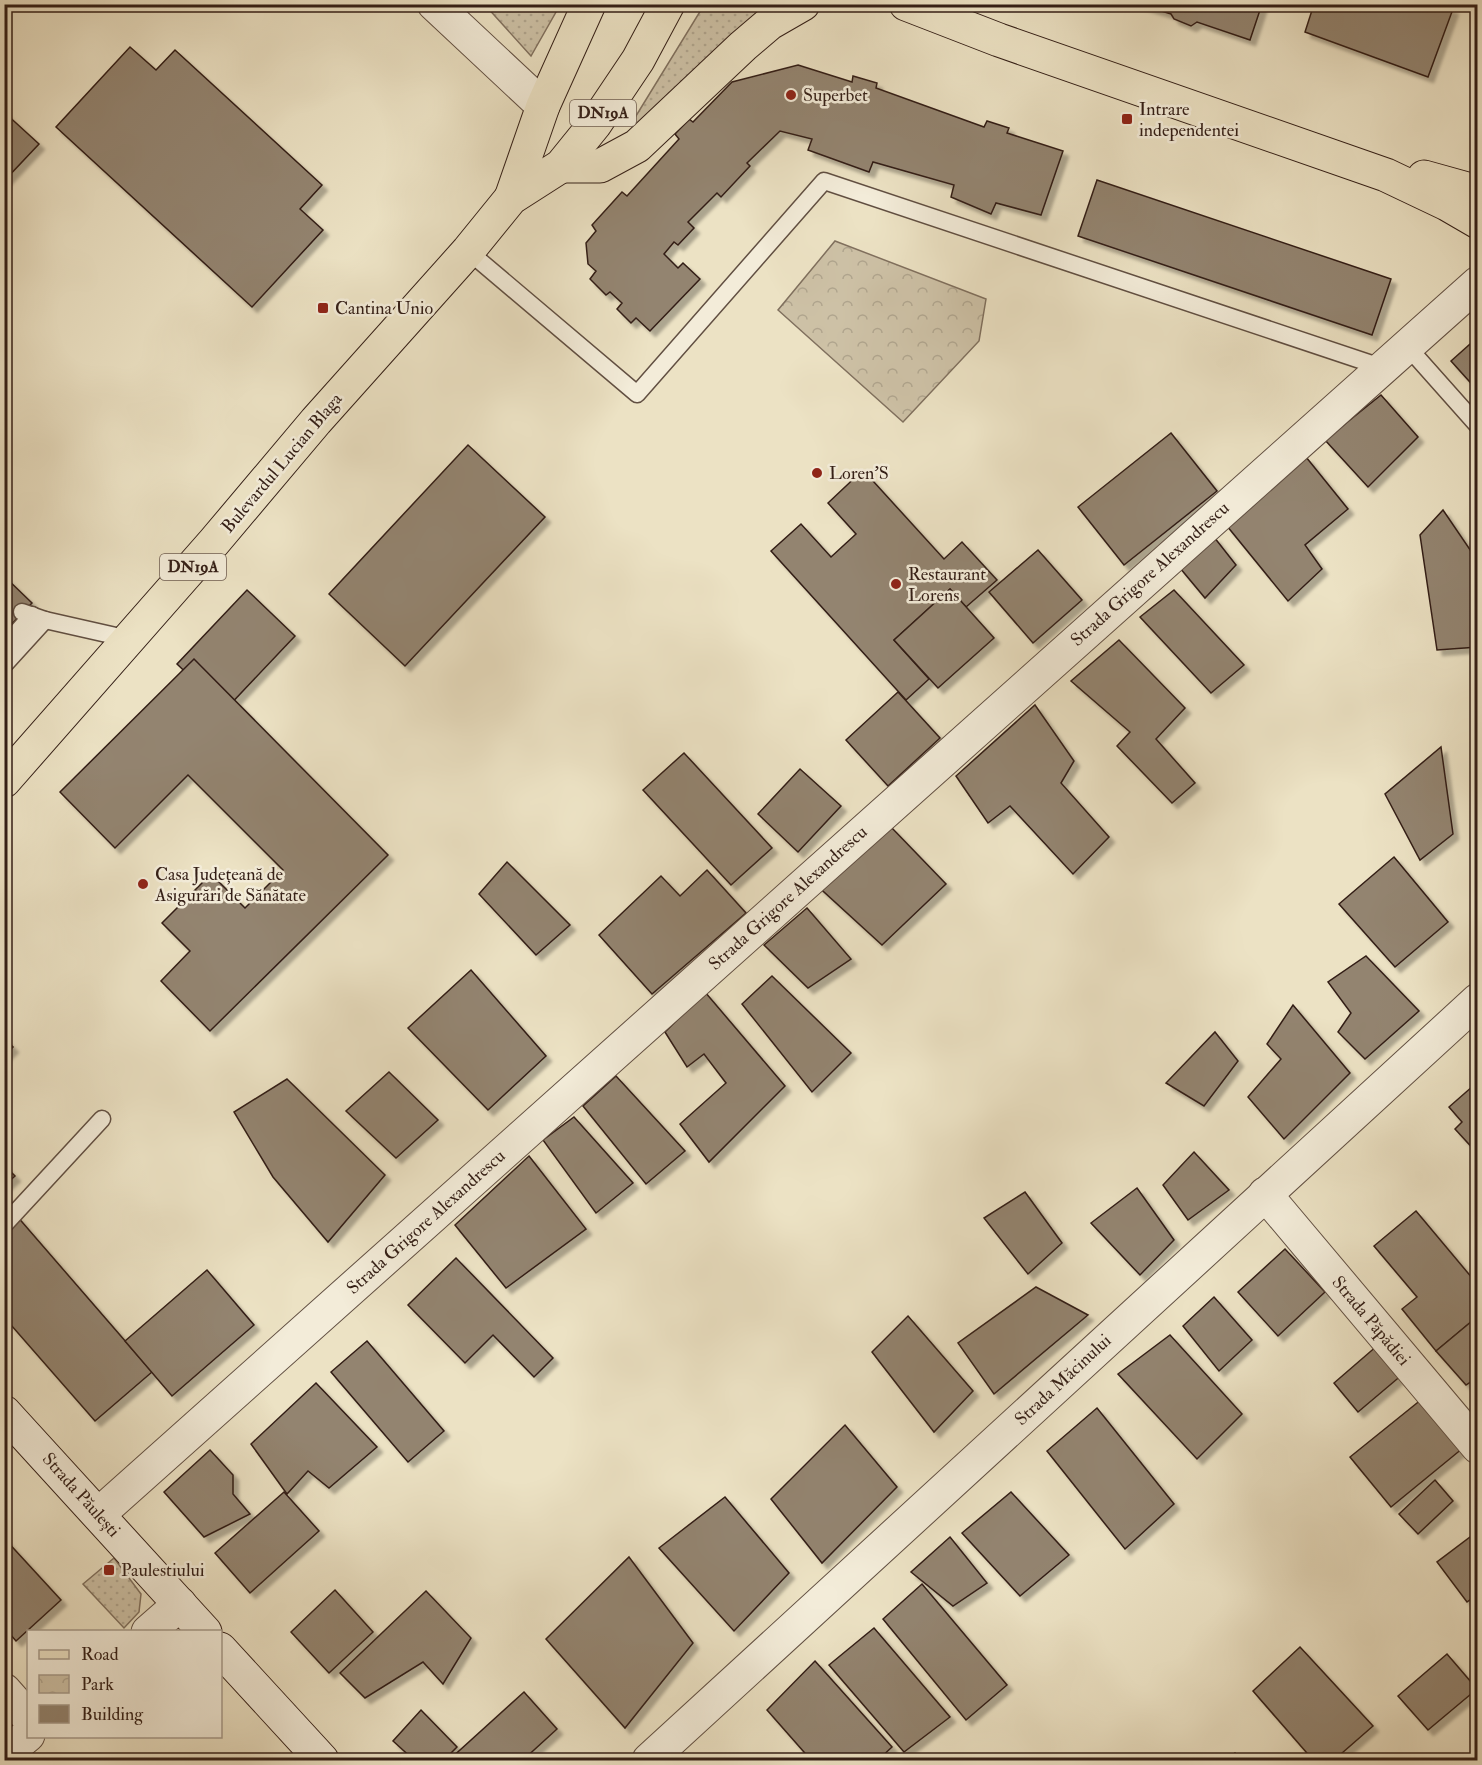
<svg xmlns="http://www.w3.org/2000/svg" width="1482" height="1765" font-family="'IM FELL Double Pica',serif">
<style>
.grass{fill:url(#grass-dots);stroke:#80705e;stroke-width:1.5}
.park{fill:url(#park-crowns);stroke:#80705e;stroke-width:1.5}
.building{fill:#938470;stroke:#331e16;stroke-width:1.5;filter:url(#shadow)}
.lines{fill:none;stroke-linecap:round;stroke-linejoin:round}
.service-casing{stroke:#614f42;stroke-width:19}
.minor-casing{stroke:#614f42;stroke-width:35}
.secondary-casing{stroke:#331e16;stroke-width:35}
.primary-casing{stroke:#331e16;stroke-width:35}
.service{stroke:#f3ecd9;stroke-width:16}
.minor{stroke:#f3ecd9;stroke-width:33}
.secondary{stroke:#f3ecd9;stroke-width:33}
.primary{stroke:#ece2c4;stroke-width:33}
.poi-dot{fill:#8f2418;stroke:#f3ecd9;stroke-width:2}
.labels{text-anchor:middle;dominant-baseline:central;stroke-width:5;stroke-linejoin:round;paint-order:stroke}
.shield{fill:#f3ecd9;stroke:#6d5c50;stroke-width:1.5}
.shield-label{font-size:16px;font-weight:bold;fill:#331e16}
.poi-label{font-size:18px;fill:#331e16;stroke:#f3ecd9;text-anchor:start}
.street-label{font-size:18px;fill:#331e16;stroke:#f3ecd9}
</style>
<defs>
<pattern id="grass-dots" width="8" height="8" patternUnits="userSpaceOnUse" patternTransform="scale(1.5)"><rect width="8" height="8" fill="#cdc1a6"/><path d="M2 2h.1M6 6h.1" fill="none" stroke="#b0a58e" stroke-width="1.8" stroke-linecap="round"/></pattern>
<pattern id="park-crowns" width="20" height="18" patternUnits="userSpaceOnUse" patternTransform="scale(1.5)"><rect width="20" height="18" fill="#cdc1a6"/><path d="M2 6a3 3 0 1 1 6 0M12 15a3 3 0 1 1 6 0" fill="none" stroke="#b0a58e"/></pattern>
<filter id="shadow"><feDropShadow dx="5.5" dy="5.5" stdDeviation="1.5" flood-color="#0004"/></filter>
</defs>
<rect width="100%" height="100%" fill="#ece2c4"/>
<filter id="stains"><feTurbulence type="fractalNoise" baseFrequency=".00333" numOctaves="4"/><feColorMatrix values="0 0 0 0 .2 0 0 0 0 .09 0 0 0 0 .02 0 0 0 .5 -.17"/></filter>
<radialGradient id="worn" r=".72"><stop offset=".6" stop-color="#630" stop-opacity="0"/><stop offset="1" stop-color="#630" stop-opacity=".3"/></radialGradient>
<g class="grass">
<path d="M485 5H484H560L531 56Z"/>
<path d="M704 5H752L772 9 640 129 631 124Z"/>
<path d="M114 1558 141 1594 139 1612 124 1628 83 1584Z"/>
</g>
<path class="park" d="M835 241 986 299 979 341 903 422 778 310Z"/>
<g class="building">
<path d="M1139 4H1262L1250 40 1197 22 1191 26 1174 19 1171 14Z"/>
<path d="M1314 4H1441L1453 9 1428 77 1305 32Z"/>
<path d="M130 47 156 70 175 50 322 185 300 209 323 230 252 307 56 127Z"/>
<path d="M798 65 852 82 853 76 877 83 876 88 984 127 987 121 1009 128 1007 133 1063 151 1041 215 996 203 991 214 951 197 954 185 873 162 869 172 808 150 812 139 780 131 747 163 750 166 721 197 717 193 688 222 694 228 678 245 674 242 664 254 678 268 683 263 700 279 650 331 636 318 631 323 617 309 622 303 610 292 606 295 590 279 596 271 588 264 586 243 596 231 592 225 622 192 627 196 679 139 675 134 689 119 693 122 732 82Z"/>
<path d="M4 112 39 144 4 181Z"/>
<path d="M1097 180 1391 279 1372 335 1078 236Z"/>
<path d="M1478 337V391L1451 361Z"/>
<path d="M1381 395 1418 437 1368 487 1325 440Z"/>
<path d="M1171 433 1217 491 1124 565 1078 507Z"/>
<path d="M468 445 545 517 405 666 329 594Z"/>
<path d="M1306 457 1348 509 1305 545 1322 569 1288 601 1227 526Z"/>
<path d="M863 470 944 559 962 542 997 580 966 607 950 589 894 640 929 679 906 700 771 551 801 524 831 557 856 534 828 503Z"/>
<path d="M1443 510 1475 557 1478 574V647L1437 650 1420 535Z"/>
<path d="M1214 537 1236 565 1205 598 1180 568Z"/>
<path d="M1038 550 1082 600 1033 643 989 592Z"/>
<path d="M4 576 32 603 4 632Z"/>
<path d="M950 589 994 638 938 688 894 640Z"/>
<path d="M247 590 295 636 225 710 177 664Z"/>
<path d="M1174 590 1244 665 1211 693 1140 617Z"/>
<path d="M1119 640 1185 708 1156 739 1195 783 1172 803 1117 746 1130 732 1071 681Z"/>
<path d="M194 659 388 855 210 1031 161 981 190 951 162 923 211 874 245 908 283 870 188 775 115 848 60 792Z"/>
<path d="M898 692 940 738 888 786 846 740Z"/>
<path d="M1035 705 1074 761 1061 783 1109 837 1073 874 1010 806 988 823 956 776Z"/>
<path d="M1441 747 1453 834 1420 860 1385 794Z"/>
<path d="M684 753 772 848 731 885 643 790Z"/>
<path d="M800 769 841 806 798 852 758 814Z"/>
<path d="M891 827 946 884 882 945 812 881Z"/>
<path d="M1394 857 1448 922 1395 967 1339 904Z"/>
<path d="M507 862 570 925 536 955 479 894Z"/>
<path d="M707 870 746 913 652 994 599 935 661 876 680 896Z"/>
<path d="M807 908 851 959 808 988 764 945Z"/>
<path d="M1366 956 1419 1011 1365 1059 1338 1032 1351 1013 1328 982Z"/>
<path d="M471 970 546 1056 488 1110 408 1028Z"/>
<path d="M772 976 851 1053 812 1092 742 1004Z"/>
<path d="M705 992 785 1086 709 1162 680 1124 726 1083 704 1054 687 1067 665 1032Z"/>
<path d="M1293 1005 1350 1073 1284 1139 1248 1097 1281 1059 1267 1044Z"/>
<path d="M1215 1032 1238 1061 1204 1106 1166 1083Z"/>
<path d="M4 1038 13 1047 4 1056Z"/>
<path d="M389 1072 438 1120 396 1158 346 1111Z"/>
<path d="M616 1076 685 1151 646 1184 583 1106Z"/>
<path d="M287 1079 385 1175 328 1242 273 1177 234 1112Z"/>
<path d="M1473 1086 1478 1092V1154L1455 1129 1462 1122 1449 1107Z"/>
<path d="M574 1117 633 1183 596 1213 543 1140Z"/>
<path d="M1194 1152 1229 1190 1188 1220 1163 1185Z"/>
<path d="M529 1156 586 1229 506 1288 455 1225Z"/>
<path d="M4 1165 15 1176 4 1186Z"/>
<path d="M1137 1188 1174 1240 1140 1275 1091 1223Z"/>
<path d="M1025 1192 1062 1243 1028 1274 984 1218Z"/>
<path d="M1416 1211 1478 1285V1316L1436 1351 1402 1309 1417 1297 1374 1246Z"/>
<path d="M16 1215 152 1372 95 1421 4 1317V1225Z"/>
<path d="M1285 1249 1325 1292 1278 1336 1238 1292Z"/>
<path d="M456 1258 553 1358 534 1377 493 1335 465 1363 408 1305Z"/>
<path d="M207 1270 254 1325 172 1396 125 1341Z"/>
<path d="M1036 1287 1088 1315 994 1394 958 1343Z"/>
<path d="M1214 1297 1252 1340 1219 1371 1183 1326Z"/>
<path d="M908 1316 973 1391 934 1432 872 1352Z"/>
<path d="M1478 1316V1377L1466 1385 1436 1351Z"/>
<path d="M1170 1335 1242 1414 1197 1459 1118 1374Z"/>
<path d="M367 1341 444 1431 408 1462 331 1372Z"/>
<path d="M1378 1345 1403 1374 1358 1412 1334 1383Z"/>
<path d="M316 1383 377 1447 329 1488 308 1471 287 1494 251 1444Z"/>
<path d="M1422 1399 1463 1448 1391 1507 1350 1457Z"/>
<path d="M1097 1408 1174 1504 1125 1549 1047 1451Z"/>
<path d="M845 1425 897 1487 822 1563 771 1499Z"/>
<path d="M210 1450 233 1475V1494L250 1514 204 1537 164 1492Z"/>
<path d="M1435 1480 1453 1501 1418 1534 1399 1514Z"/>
<path d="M284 1492 319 1531 250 1593 215 1553Z"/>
<path d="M1011 1492 1069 1555 1020 1596 962 1533Z"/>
<path d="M725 1497 789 1573 734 1631 659 1548Z"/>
<path d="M1478 1531V1594L1467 1602 1437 1562Z"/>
<path d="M950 1537 987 1583 953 1606 911 1572Z"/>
<path d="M4 1538 61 1600 16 1641 4 1627Z"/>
<path d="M629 1557 693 1643 625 1728 546 1639Z"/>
<path d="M922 1584 1007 1685 966 1720 883 1619Z"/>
<path d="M335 1590 373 1632 329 1673 291 1632Z"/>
<path d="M426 1591 471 1638 443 1684 423 1662 365 1698 340 1673Z"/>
<path d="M874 1628 950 1717 904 1752 829 1665Z"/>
<path d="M1300 1647 1373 1726 1334 1760H1313L1253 1691Z"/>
<path d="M1447 1654 1477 1689 1428 1730 1398 1696Z"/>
<path d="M815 1661 892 1747 878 1760H811L767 1710Z"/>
<path d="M524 1692 557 1729 523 1760H449Z"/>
<path d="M421 1710 457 1747 444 1760H414L393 1741Z"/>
<path d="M1235 1753 1242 1760H1226Z"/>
</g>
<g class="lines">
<defs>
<g id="service">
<path d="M468 251 637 394 824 181 1381 367"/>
<path d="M1406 345 1478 426"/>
<path d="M22 612 45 620 129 639"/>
<path d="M4 647 32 615"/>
<path d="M4 665 45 620"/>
<path d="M4 1225 102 1119"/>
</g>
<g id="minor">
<path d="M434 4 543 106"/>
<path d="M1265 1194 1478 1447"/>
<path d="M99 1514 1478 283"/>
<path d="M148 1632 180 1604"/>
<path d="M4 1690 28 1717"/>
<path d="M4 1755 28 1735"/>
<path d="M649 1760 1478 1000"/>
</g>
<g id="secondary">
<path d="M4 1412 205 1632"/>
<path d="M220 1649 322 1760"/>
</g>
<g id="primary">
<path d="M906 4 999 40 1386 175 1447 204 1478 222"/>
<path d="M561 166H600L637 146 743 46 770 23 803 4"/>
<path d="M1424 177 1478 192"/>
<path d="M511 198 543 106 589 4"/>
<path d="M4 781 214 542 316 421 468 251 511 198 561 166 595 124 638 60 668 4"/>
</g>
</defs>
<use href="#service" class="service-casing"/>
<use href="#minor" class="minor-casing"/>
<use href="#secondary" class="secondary-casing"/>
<use href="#primary" class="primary-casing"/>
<use href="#service" class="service"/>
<use href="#minor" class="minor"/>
<use href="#secondary" class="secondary"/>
<use href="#primary" class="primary"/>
</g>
<g class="poi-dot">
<circle cx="791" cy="95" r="6"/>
<rect x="1121" y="113" width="12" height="12" rx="3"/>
<rect x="317" y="302" width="12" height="12" rx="3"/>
<circle cx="817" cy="473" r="6"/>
<circle cx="896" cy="584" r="6"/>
<circle cx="143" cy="884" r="6"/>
<rect x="103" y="1564" width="12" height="12" rx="3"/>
</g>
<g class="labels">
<g class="shield">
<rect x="570" y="100" width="66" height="26" rx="4.5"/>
<rect x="160" y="554" width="66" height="26" rx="4.5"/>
</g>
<g class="shield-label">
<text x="603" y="113">DN19A</text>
<text x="193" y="567">DN19A</text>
</g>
<g class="poi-label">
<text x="803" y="95">Superbet</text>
<text x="1139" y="109">Intrare<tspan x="1139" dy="21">independentei</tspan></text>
<text x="335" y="308">Cantina Unio</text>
<text x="829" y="473">Loren'S</text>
<text x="908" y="574">Restaurant<tspan x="908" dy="21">Lorens</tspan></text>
<text x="155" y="874">Casa Județeană de<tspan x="155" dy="21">Asigurări de Sănătate</tspan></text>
<text x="121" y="1570">Paulestiului</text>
</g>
<g class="street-label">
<text transform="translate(282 463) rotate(-50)">Bulevardul Lucian Blaga</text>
<text transform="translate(1150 574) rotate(-42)">Strada Grigore Alexandrescu</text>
<text transform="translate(788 898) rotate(-42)">Strada Grigore Alexandrescu</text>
<text transform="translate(426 1222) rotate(-42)">Strada Grigore Alexandrescu</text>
<text transform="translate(1371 1321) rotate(50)">Strada Păpădiei</text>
<text transform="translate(1063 1380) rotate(-43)">Strada Măcinului</text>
<text transform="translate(81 1495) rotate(48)">Strada Păulești</text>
</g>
</g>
<rect width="1482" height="1765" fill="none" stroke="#ece2c4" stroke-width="24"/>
<rect x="6" y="6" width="1470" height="1753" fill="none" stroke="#331e16" stroke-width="3"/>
<rect x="12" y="12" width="1458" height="1741" fill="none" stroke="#331e16" stroke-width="1.5"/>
<rect x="27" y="1630" width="195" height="108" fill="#f3ecd9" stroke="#a69a8b" stroke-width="1.5"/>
<rect x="39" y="1650" width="30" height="9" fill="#ece2c4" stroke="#a69a8b" stroke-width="1.5"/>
<text x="81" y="1660" font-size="18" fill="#331e16">Road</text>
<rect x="39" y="1675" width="30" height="18" fill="url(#park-crowns)" stroke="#a69a8b" stroke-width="1.5"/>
<text x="81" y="1690" font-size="18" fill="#331e16">Park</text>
<rect x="39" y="1705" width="30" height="18" fill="#938470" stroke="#a69a8b" stroke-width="1.5"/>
<text x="81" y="1720" font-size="18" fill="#331e16">Building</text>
<rect width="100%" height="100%" filter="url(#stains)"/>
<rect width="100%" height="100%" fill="url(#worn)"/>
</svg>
